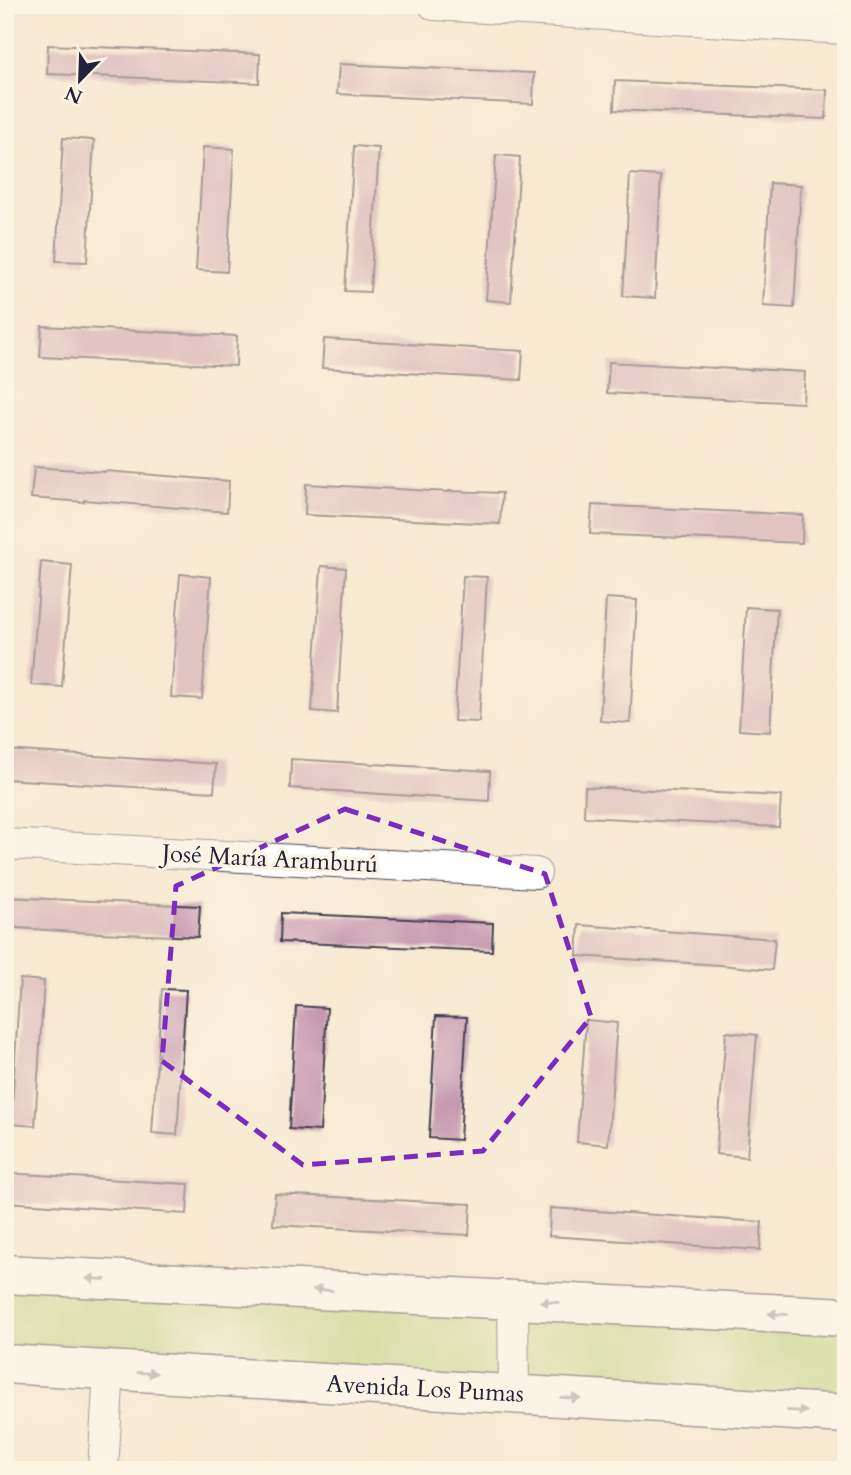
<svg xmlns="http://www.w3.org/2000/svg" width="851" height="1475" font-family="Cardo,serif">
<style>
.green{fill:#b5d37a;stroke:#6c7a5a;stroke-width:2}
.building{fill:#c699b0}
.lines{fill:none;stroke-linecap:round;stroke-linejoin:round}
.minor-casing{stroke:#424052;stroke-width:32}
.major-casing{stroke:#424052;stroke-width:41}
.minor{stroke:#fff;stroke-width:30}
.major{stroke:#fff;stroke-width:38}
.oneway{fill:#9c9ca7}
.marked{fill:none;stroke:#7b2cbf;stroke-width:5;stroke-dasharray:14 9;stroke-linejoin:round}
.labels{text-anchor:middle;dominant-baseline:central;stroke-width:7;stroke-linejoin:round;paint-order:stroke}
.street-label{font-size:24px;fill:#22223b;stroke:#fcf5e5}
</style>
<rect width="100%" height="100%" fill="#fcf5e5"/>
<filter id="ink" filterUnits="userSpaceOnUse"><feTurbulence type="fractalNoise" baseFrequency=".0143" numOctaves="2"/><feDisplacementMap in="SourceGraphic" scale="14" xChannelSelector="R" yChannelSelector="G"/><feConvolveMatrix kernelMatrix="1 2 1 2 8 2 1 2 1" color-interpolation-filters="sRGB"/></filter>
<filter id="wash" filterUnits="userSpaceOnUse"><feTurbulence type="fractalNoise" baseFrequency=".00686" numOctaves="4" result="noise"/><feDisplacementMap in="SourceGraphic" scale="28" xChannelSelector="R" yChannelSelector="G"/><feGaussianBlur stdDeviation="1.57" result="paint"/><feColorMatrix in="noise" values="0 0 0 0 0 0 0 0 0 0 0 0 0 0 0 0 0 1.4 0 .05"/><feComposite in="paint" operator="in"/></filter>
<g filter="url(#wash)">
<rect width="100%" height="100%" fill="#f7e9d2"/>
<path class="green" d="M5 1274 846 1318V1410L5 1362Z"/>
<g id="blocks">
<g class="building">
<path d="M48 45 260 54 259 83 47 74Z"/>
<path d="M339 64 534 73 533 104 337 94Z"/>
<path d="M615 81 827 90 826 119 614 110Z"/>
<path d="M63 138 94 140 87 262 56 261Z"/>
<path d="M354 146 379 148 370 292 345 291Z"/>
<path d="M203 147 234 149 227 272 196 270Z"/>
<path d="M496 155 520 157 511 302 486 300Z"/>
<path d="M630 174 661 176 655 298 623 296Z"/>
<path d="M770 183 801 185 794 308 763 306Z"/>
<path d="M42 326 237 336 236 366 40 357Z"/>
<path d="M324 339 523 351 521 380 322 368Z"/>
<path d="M609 362 752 370V369L805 372 803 403 607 393Z"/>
<path d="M34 467 104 472 105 471 229 481 227 512 84 500V502L31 498Z"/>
<path d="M306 484 449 492V491L502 493 500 524 305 515Z"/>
<path d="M592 505 803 515 802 543 590 534Z"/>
<path d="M41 562 72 565 62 687 31 685Z"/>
<path d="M321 566 346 568 337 713 312 711Z"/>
<path d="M180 574 211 577 202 699 171 697Z"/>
<path d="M463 576 487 577 479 722 454 721Z"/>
<path d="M606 598 637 600 630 723 600 721Z"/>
<path d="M746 607 777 609 770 732 739 730Z"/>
<path d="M5 750 216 764 214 792 5 779Z"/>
<path d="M291 759 490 771 489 801 290 788Z"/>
<path d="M585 787 781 796 779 827 584 817Z"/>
<path d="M5 897 200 906 198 937 75 932 5 927Z"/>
<path d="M281 913 493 923 492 951 280 942Z"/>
<path d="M579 925 775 939 772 970 720 965 577 956Z"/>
<path d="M20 979 44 981 35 1126 11 1124Z"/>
<path d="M162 989 186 990 177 1135 152 1133Z"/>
<path d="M296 1006 327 1008 320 1131 289 1129Z"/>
<path d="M436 1016 467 1017 460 1140 429 1138Z"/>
<path d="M586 1020 617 1023 608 1145 577 1142Z"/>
<path d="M726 1032 757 1035 747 1157 716 1154Z"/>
<path d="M5 1173 189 1184 187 1214 5 1202Z"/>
<path d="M275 1194 471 1204 469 1235 273 1225Z"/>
<path d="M550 1208 762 1222 760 1250 549 1236Z"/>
</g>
</g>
</g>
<g filter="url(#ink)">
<use href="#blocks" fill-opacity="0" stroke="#424052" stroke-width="2"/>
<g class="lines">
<defs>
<g id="minor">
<path d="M434 5 846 29"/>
<path d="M5 844 536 873"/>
<path d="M513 1300 514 1394"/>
<path d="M103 1470 109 1370"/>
</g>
<g id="major">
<path d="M5 1274 846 1317"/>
<path d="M5 1364 846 1414"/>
</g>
</defs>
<use href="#minor" class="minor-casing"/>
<use href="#major" class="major-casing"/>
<use href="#minor" class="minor"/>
<use href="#major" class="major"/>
</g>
<defs><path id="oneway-solid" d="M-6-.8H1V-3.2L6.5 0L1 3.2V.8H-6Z" transform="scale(1.75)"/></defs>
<g class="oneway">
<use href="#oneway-solid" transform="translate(96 1279) rotate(-177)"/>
<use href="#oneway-solid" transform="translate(323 1290) rotate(-177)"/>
<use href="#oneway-solid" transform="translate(550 1302) rotate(-177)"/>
<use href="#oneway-solid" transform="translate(778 1314) rotate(-177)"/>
<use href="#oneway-solid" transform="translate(147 1373) rotate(3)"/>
<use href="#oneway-solid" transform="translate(570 1398) rotate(3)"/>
<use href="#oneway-solid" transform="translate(797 1411) rotate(3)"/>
</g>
</g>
<path d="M0 0H851V1475H0ZM345 809 545 874 591 1017 483 1151 303 1165 162 1061 176 886Z" fill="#f7e9d2" fill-opacity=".55" fill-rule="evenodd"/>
<path class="marked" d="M345 809 545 874 591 1017 483 1151 303 1165 162 1061 176 886Z"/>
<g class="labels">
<g class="street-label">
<text transform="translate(270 859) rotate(3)">José María Aramburú</text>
<text transform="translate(425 1389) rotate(3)">Avenida Los Pumas</text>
</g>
</g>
<rect width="851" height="1475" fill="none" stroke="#fcf5e5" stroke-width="28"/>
<g transform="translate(80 80) rotate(203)" stroke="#fcf5e5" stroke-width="5" paint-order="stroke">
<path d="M0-5L12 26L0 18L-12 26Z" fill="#22223b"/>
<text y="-10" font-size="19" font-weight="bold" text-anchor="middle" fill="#22223b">N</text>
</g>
</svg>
